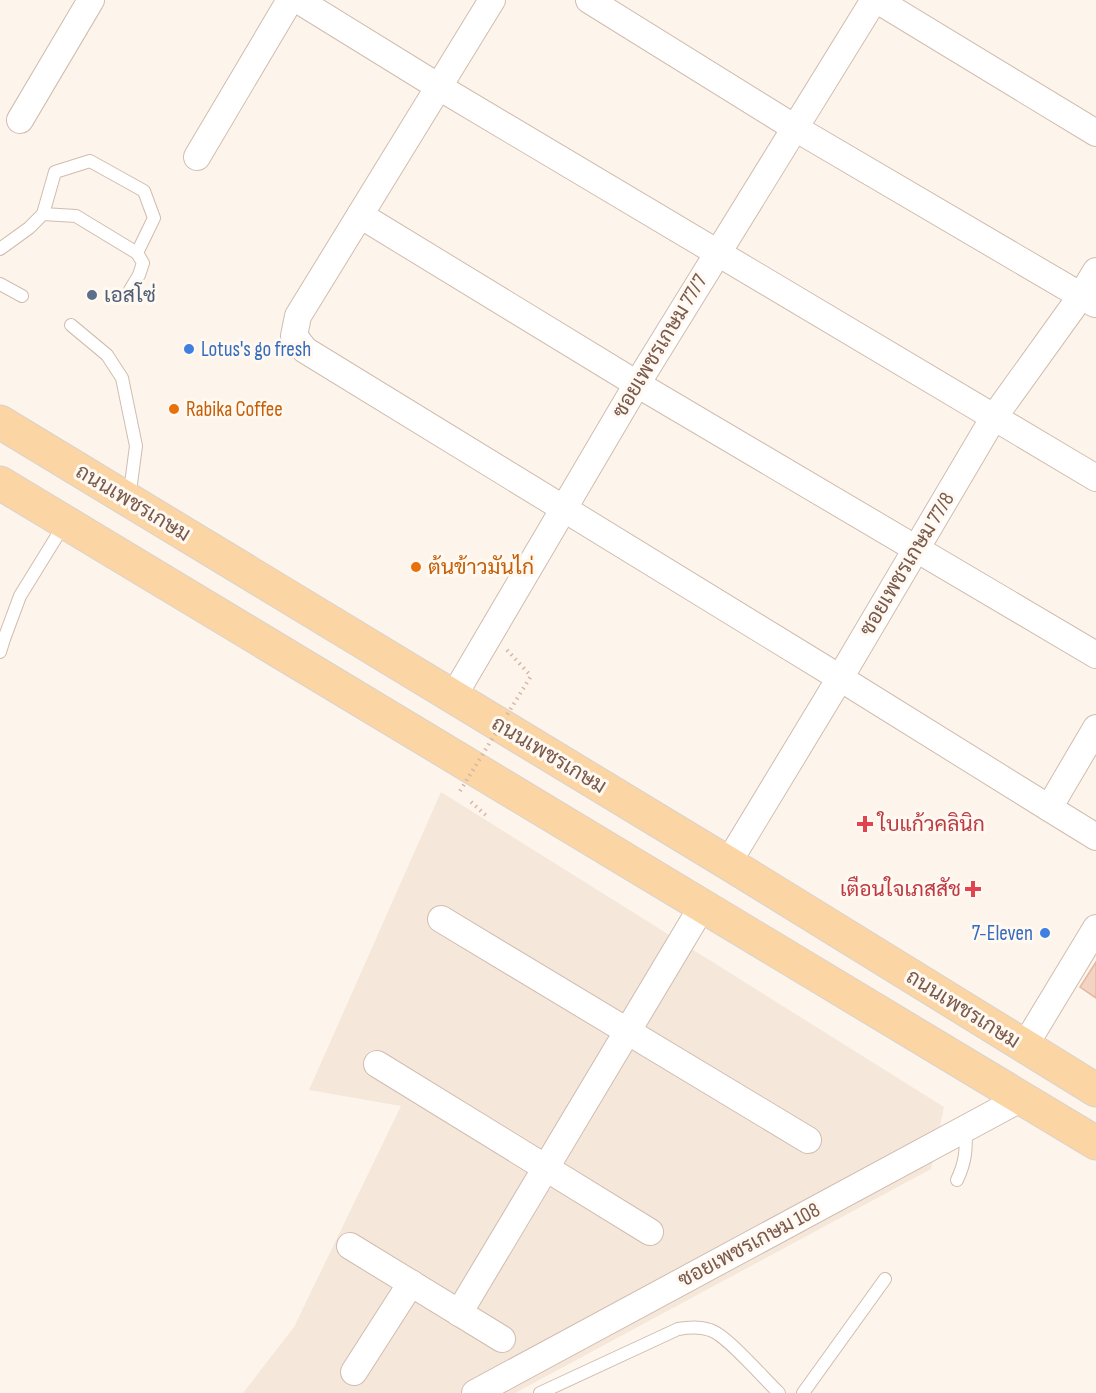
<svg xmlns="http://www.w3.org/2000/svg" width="1096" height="1393" font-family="'Sofia Sans Condensed',Sarabun,sans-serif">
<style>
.residential{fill:#f5e7d9}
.building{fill:#f3d3c2;stroke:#e6b8a2;stroke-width:1.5}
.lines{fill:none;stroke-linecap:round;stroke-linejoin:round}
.service-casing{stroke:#d1bcaf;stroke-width:14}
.minor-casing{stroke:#d1bcaf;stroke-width:28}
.primary-casing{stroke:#dad1cd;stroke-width:35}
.path{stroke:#d9b6a4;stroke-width:4;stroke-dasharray:1.5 4.5;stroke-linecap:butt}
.service{stroke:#fff;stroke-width:12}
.minor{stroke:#fff;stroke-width:26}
.primary{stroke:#fbd6a4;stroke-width:33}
.path-bridge{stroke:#d9b6a4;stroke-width:4;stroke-dasharray:1.5 4.5;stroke-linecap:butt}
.service-dot{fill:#5c6f8a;stroke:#fff9f2;stroke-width:2}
.shop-dot{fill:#3f7fe0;stroke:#fff9f2;stroke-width:2}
.food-dot{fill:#e8710a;stroke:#fff9f2;stroke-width:2}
.health-dot{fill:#e0444e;stroke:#fff9f2;stroke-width:2}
.labels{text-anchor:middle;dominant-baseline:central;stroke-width:6;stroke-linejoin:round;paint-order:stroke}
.service-label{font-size:21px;fill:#4e5e75;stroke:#fff9f2;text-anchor:start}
.street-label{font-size:21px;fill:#7a5a4c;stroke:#fff9f2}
.shop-label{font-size:21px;fill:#366cbe;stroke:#fff9f2;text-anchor:start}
.food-label{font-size:21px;fill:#c56008;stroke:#fff9f2;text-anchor:start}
.health-label{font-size:21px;fill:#be3a42;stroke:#fff9f2;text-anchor:start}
</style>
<rect width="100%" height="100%" fill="#fdf5eb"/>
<path class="residential" d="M441 792 944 1107 931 1169 515 1393H243L294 1327 401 1106 309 1090Z"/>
<path class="building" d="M1096 962V998L1080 987Z"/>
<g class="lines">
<defs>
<g id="service">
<path d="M43 214 55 172 90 161 144 191 154 218 137 253"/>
<path d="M0 249 29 228 43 214 76 216 137 253 143 263 139 275 130 290"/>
<path d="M0 284 22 296"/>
<path d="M71 325 107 355 122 378 136 446 129 499"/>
<path d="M0 652 4 639 20 596 65 523"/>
<path d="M957 1180C966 1161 966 1150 966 1129"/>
<path d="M540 1393 678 1329C689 1327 699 1326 710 1330 727 1335 764 1379 779 1393"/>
<path d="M803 1393 885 1279"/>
</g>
<g id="minor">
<path d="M298 0 439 87 1096 478"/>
<path d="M492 0 298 316 294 336 305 350 840 678 1049 808 1096 728"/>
<path d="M589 0 795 128 1095 304"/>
<path d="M877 0 1096 133"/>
<path d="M20 120 91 0"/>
<path d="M197 157 290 0"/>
<path d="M360 215 637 384 1096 655"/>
<path d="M453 697 637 384 874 0"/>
<path d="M1049 808 1096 837"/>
<path d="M728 863 840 678 994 417 1081 296 1096 271"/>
<path d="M441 919 808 1140"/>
<path d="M1024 1047 1096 928"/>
<path d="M377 1064 650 1232"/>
<path d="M350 1246 502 1339"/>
<path d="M459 1313 703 905"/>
<path d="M354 1372 411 1283"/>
<path d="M475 1393 1022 1098"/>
</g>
<g id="primary">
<path d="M0 422 728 863 1096 1090"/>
<path d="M0 483 1096 1143"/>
</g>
</defs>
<use href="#service" class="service-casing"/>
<use href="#minor" class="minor-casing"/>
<use href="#primary" class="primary-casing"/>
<g class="path">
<path d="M507 650 531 676"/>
<path d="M471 802 488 817"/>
</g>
<use href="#service" class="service"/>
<use href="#minor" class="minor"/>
<use href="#primary" class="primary"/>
<path class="path-bridge" d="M460 791 531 676"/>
</g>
<circle class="service-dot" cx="92" cy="295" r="6"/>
<g class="shop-dot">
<circle cx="189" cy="349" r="6"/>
<circle cx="1045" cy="933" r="6"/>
</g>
<g class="food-dot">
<circle cx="174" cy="409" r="6"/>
<circle cx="416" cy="567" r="6"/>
</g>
<g class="health-dot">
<path d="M862 815h6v6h6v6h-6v6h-6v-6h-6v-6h6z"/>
<path d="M970 880h6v6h6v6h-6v6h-6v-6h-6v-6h6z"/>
</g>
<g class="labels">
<g class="service-label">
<text x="104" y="295">เอสโซ่</text>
</g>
<g class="street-label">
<text transform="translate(660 346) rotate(-59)">ซอยเพชรเกษม 77/7</text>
<text transform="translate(133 503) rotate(31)">ถนนเพชรเกษม</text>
<text transform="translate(907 564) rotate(-59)">ซอยเพชรเกษม 77/8</text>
<text transform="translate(549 755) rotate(31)">ถนนเพชรเกษม</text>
<text transform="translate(963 1009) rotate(32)">ถนนเพชรเกษม</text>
<text transform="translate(749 1245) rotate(-28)">ซอยเพชรเกษม 108</text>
</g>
<g class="shop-label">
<text x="201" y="349">Lotus's go fresh</text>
<text x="1033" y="933" text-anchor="end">7-Eleven</text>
</g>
<g class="food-label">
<text x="186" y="409">Rabika Coffee</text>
<text x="428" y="567">ต้นข้าวมันไก่</text>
</g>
<g class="health-label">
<text x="878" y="824">ใบแก้วคลินิก</text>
<text x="961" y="889" text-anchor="end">เตือนใจเภสสัช</text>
</g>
</g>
</svg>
